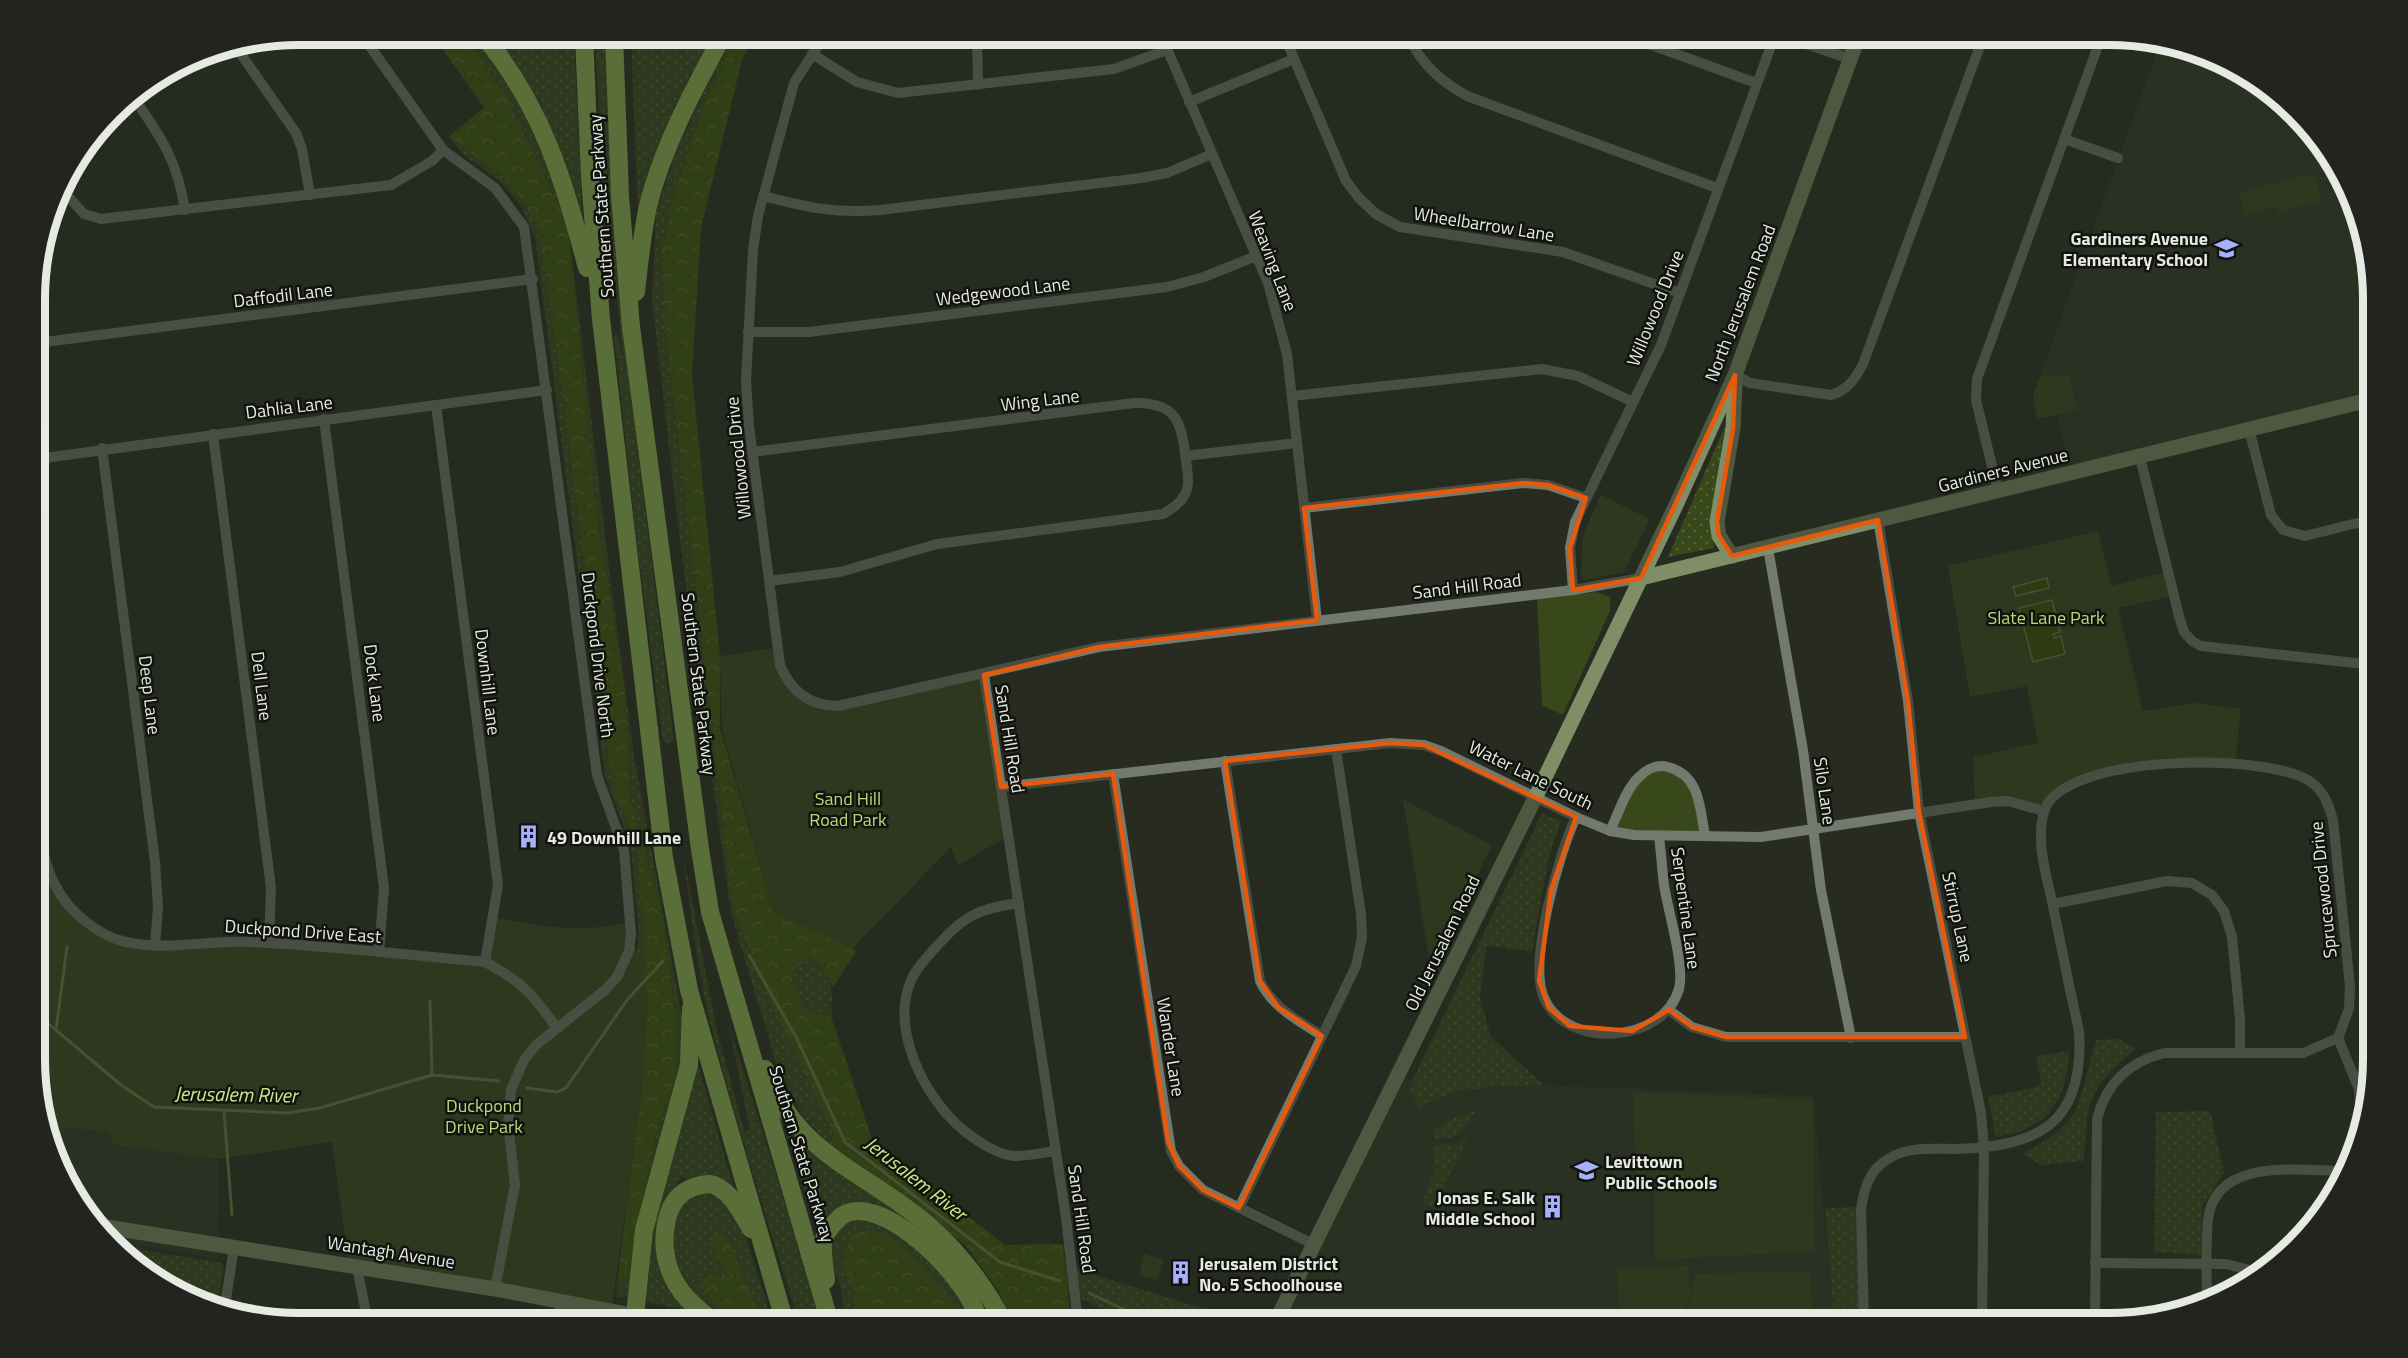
<svg xmlns="http://www.w3.org/2000/svg" width="2408" height="1358" font-family="'Titillium Web',sans-serif">
<style>
.built{fill:#2f3625}
.grass{fill:url(#grass-dots)}
.forest{fill:url(#forest-crowns)}
.green{fill:#38481b}
.water{fill:#384f00;stroke:#6c7e44;stroke-width:1.5}
.lines{fill:none;stroke-linecap:round;stroke-linejoin:round}
.stream{stroke:#6c7e44;stroke-width:3}
.minor{stroke:#73796c;stroke-width:10}
.secondary{stroke:#7f8e67;stroke-width:15}
.motorway{stroke:#9abf5a;stroke-width:18}
.marked{fill:none;stroke:#e8590c;stroke-width:4.5;stroke-linejoin:round}
.labels{text-anchor:middle;dominant-baseline:central;stroke-width:5;stroke-linejoin:round;paint-order:stroke}
.street-label{font-size:18px;fill:#e6eae2;stroke:#11130e}
.poi-label{font-size:18px;font-weight:bold;fill:#e6eae2;stroke:#11130e;text-anchor:start}
.park-label{font-size:18px;fill:#b6dc79;stroke:#11130e}
.water-label{font-size:20px;font-style:italic;fill:#c5eb88;stroke:#11130e}
.rim{fill:none;stroke:#e6eae2;stroke-width:8}
</style>
<defs>
<pattern id="grass-dots" width="8" height="8" patternUnits="userSpaceOnUse" patternTransform="scale(1.5)"><rect width="8" height="8" fill="#38481b"/><path d="M2 2h.1M6 6h.1" fill="none" stroke="#55633c" stroke-width="1.8" stroke-linecap="round"/></pattern>
<pattern id="forest-crowns" width="20" height="18" patternUnits="userSpaceOnUse" patternTransform="scale(1.5)"><rect width="20" height="18" fill="#3f5709"/><path d="M2 6a3 3 0 1 1 6 0M12 15a3 3 0 1 1 6 0" fill="none" stroke="#5b6f2d"/></pattern>
</defs>
<rect width="100%" height="100%" fill="#272b20"/>
<g class="built">
<path d="M2161 41 2178 44 2241 70 2329 152 2360 214 2373 281V397L2070 472 2057 415 2037 419 2033 396Z"/>
<path d="M1399 1079 1813 1096 1834 1323H1276Z"/>
<path d="M50 1128 107 1131 113 1145 219 1159 218 1259 141 1245 143 1266 79 1206Z"/>
</g>
<g class="grass">
<path d="M463 35H473L521 98 548 151 568 226 611 584 634 756 681 1011 684 1041 680 1087 629 1296 616 1298 617 1284 628 1276 656 1133 675 1078 677 1026 670 972 661 910 630 798 625 689 596 511 568 226Z"/>
<path d="M492 35H574L582 214 541 105Z"/>
<path d="M595 35H606L628 371 674 741 668 744 663 741 637 544 614 337 617 333 623 357 615 277 614 292 609 293Z"/>
<path d="M631 35H716L642 214 638 211 637 196Z"/>
<path d="M731 35H737L706 99 673 198 662 250 665 325 733 908 772 1006 833 1133V1149L803 1116 777 1067 731 913 680 541 652 300 656 212 676 151Z"/>
<path d="M449 136C465 150 482 160 498 173 515 186 527 208 538 226L563 397 613 791 636 841 646 971 560 1089 637 953 639 934 631 848 605 775 535 237 522 207 502 183 463 154Z"/>
<path d="M1725 426 1711 520 1714 548 1668 557Z"/>
<path d="M1542 813 1561 821 1550 852 1532 951 1486 946 1480 999 1491 1037 1543 1084 1458 1090 1420 1108 1408 1089Z"/>
<path d="M683 854 717 1031 744 1131 750 1130 729 1026 823 1323H799C770 1227 738 1131 713 1034 698 975 691 914 683 854Z"/>
<path d="M808 956C833 973 833 987 831 1016L805 1012 791 973Z"/>
<path d="M2119 1039 2135 1049C2087 1091 2088 1098 2084 1161L2041 1165 2023 1154C2044 1142 2070 1127 2078 1104 2086 1083 2089 1061 2097 1040Z"/>
<path d="M2069 1051C2066 1102 2049 1129 1996 1137L1988 1097 2036 1087 2041 1082 2036 1056Z"/>
<path d="M696 1058 734 1189 681 1177 664 1205 659 1221 691 1311 644 1301 653 1224Z"/>
<path d="M1476 1111 1457 1136 1436 1139 1432 1135 1435 1128 1458 1116Z"/>
<path d="M2210 1111 2224 1173 2202 1207 2201 1255 2154 1252 2156 1112Z"/>
<path d="M782 1117 950 1252 998 1323H985L981 1305 873 1205 823 1230 811 1211Z"/>
<path d="M1462 1140H1467L1434 1209 1422 1202 1432 1176 1434 1149 1437 1145 1458 1144Z"/>
<path d="M709 1190 738 1213 773 1323C747 1323 726 1318 705 1302H700L678 1272 671 1241 676 1214 689 1196Z"/>
<path d="M1860 1207 1863 1323H1834L1825 1208Z"/>
<path d="M853 1214 886 1221 957 1288 975 1323H845C843 1312 844 1301 841 1290 831 1254 819 1241 853 1214Z"/>
<path d="M140 1250 218 1262 224 1265 217 1309 167 1288 141 1265Z"/>
<path d="M1065 1266 1205 1309 1204 1323H1133L1068 1293Z"/>
</g>
<g class="forest">
<path d="M433 35H463L506 96 568 226 596 511 625 689 630 798 661 910 670 972 677 1026 675 1078 656 1133 628 1276 617 1284 640 1099 559 1089 646 971 636 841 613 791 563 397 538 226C527 208 515 186 498 173 482 160 465 150 449 136L484 108Z"/>
<path d="M737 35H754L742 60 701 228 692 374 720 656V728L773 911 857 951 833 987 820 964 808 956 791 974 805 1012 831 1016 873 1142 1005 1245 1063 1244 1071 1323H1014L997 1289 966 1246 833 1149V1133L772 1006 733 908 665 325 662 250 673 198 706 99Z"/>
<path d="M873 1229C879 1233 887 1236 894 1241 909 1252 960 1306 964 1323H855V1296L843 1263 850 1234Z"/>
<path d="M715 1231C736 1241 739 1271 748 1290 754 1302 761 1312 767 1323 729 1306 725 1325 699 1282L707 1277 729 1276 710 1244Z"/>
</g>
<g class="green">
<path d="M1779 35H1858L1849 58Z"/>
<path d="M2315 173 2322 201 2278 212 2276 207 2245 215 2239 192Z"/>
<path d="M2040 376H2069L2077 410 2038 419 2033 396Z"/>
<path d="M1601 495 1650 519 1624 572 1584 580 1581 575 1583 535Z"/>
<path d="M2098 531 2112 586 2166 572 2172 596 2118 608 2143 711 2194 703 2241 709 2235 763 2213 761 2080 779 2044 809 2008 800 1975 804 1973 757 2038 743 2027 686 1970 697 1948 566Z"/>
<path d="M1596 592 1610 597V611L1563 715 1542 705 1537 599Z"/>
<path d="M776 648 784 678 826 707 983 677 1008 836 958 865 951 847 852 949 773 911 722 729 720 656Z"/>
<path d="M1665 768 1692 784 1704 835 1612 831 1638 779Z"/>
<path d="M1403 800 1492 845 1431 969Z"/>
<path d="M49 877 72 912 125 944 223 943 484 961 492 917C543 927 577 934 629 922L648 998 642 1093 612 1305 348 1258 332 1142 219 1159 113 1145 107 1131 50 1128 37 1094V881Z"/>
<path d="M1633 1092 1813 1100 1814 1251 1655 1260 1654 1191 1636 1175Z"/>
<path d="M1144 1254 1163 1259 1158 1280 1139 1275Z"/>
<path d="M1688 1266 1690 1296 1680 1323H1620L1617 1268Z"/>
<path d="M1810 1271 1813 1323H1684L1696 1274Z"/>
</g>
<g class="water">
<path d="M2047 578 2049 588 2016 596 2013 587Z"/>
<path d="M2052 600 2060 632 2053 634 2055 638 2061 636 2065 654 2033 662 2019 608Z"/>
</g>
<g class="lines">
<g class="stream">
<path d="M749 955 796 1037 845 1142 1000 1262 1060 1281"/>
<path d="M430 1001 432 1075"/>
<path d="M37 1014 121 1085 154 1107 287 1113 320 1108 432 1075 499 1081"/>
<path d="M56 1030 67 947"/>
<path d="M527 1088 557 1092 566 1088 627 1000 663 961"/>
<path d="M224 1111 232 1215"/>
<path d="M1089 1293 1153 1323"/>
</g>
<g class="minor">
<path d="M362 35 443 150 495 188 524 227 597 775 624 850 631 935 629 951 617 977 605 990 536 1045 524 1060 511 1090 508 1123 515 1185 495 1289"/>
<path d="M825 35 794 83 758 216 753 250 746 381 749 426 780 665C791 692 810 706 838 706L1099 647 1573 590 1641 578"/>
<path d="M977 35 978 85"/>
<path d="M1161 35 1268 283 1287 354 1317 620"/>
<path d="M1284 35 1346 181 1359 198 1376 214 1400 227 1563 252 1680 293"/>
<path d="M1408 35C1421 64 1439 80 1467 96L1717 188"/>
<path d="M1624 35 1756 83"/>
<path d="M1780 35 1850 59"/>
<path d="M236 47 296 133 302 149 310 195"/>
<path d="M812 54 857 82 898 93 1114 69 1167 50"/>
<path d="M132 95C161 137 177 159 185 210"/>
<path d="M1189 102 1294 59"/>
<path d="M2064 139 2118 158"/>
<path d="M60 187 84 214 101 219 391 185 432 161 443 150"/>
<path d="M763 196C807 207 835 214 880 210L1141 178 1167 173 1212 154"/>
<path d="M748 332H809L1167 287 1204 277 1256 256"/>
<path d="M37 343 533 279"/>
<path d="M1735 375 1750 383 1831 395C1848 390 1855 379 1863 364L1984 35"/>
<path d="M1292 396 1542 369 1578 376 1633 402"/>
<path d="M436 405 498 885 485 962"/>
<path d="M324 419 384 888 379 952"/>
<path d="M2249 429 2271 515 2283 530 2305 536 2357 523 2373 525"/>
<path d="M213 434 271 888 269 943"/>
<path d="M102 448 155 862 158 907 155 945"/>
<path d="M752 452 1134 403C1177 402 1181 422 1186 459 1187 471 1191 486 1184 496 1179 505 1171 509 1163 514L937 544 840 572 769 581"/>
<path d="M1185 456 1297 443"/>
<path d="M2140 457 2179 616 2184 632 2192 641 2201 646 2373 665"/>
<path d="M37 459 547 390"/>
<path d="M1998 491 1976 400 1977 379 2102 35"/>
<path d="M1304 508 1523 483 1548 485 1586 498"/>
<path d="M1878 520 1908 701 1919 812 1981 1113 1984 1148 1982 1323"/>
<path d="M1768 548 1803 750 1821 890 1851 1038"/>
<path d="M1573 590 1570 548 1575 522 1661 345 1775 35"/>
<path d="M984 675 1066 1218 1078 1323"/>
<path d="M1225 761 1260 981C1273 1008 1298 1020 1322 1036"/>
<path d="M1113 774 1171 1151 1179 1166 1203 1190 1315 1245"/>
<path d="M1001 787 1390 743 1424 745 1441 751 1576 817 1610 831 1634 835 1761 837 1991 802 2008 801 2044 811"/>
<path d="M37 812C42 855 49 893 85 921 96 930 112 939 126 942 165 951 208 940 249 942 328 945 406 955 485 962 521 981 532 993 556 1027"/>
<path d="M1576 817C1559 853 1528 962 1544 998 1567 1050 1663 1044 1679 989 1685 966 1668 911 1664 885 1662 869 1661 852 1659 836"/>
<path d="M1610 831C1618 815 1625 790 1639 777 1647 769 1657 764 1668 767 1700 775 1700 808 1705 836"/>
<path d="M37 879 49 875"/>
<path d="M1019 903C980 908 963 916 937 946 928 956 918 966 912 978 889 1028 924 1097 962 1129 977 1141 995 1154 1014 1156 1028 1156 1042 1153 1055 1151"/>
<path d="M2053 904 2167 881 2192 883 2212 895 2224 911 2232 937 2240 1019V1053"/>
<path d="M1669 1010 1692 1027 1726 1037H1965"/>
<path d="M2338 1038 2359 1089 2361 1115"/>
<path d="M1239 1208 1356 966 1362 937 1361 914 1336 749"/>
<path d="M2095 1263 2226 1264 2261 1273"/>
<path d="M357 1267 368 1323"/>
<path d="M2207 1303C2207 1276 2205 1247 2208 1220 2215 1156 2300 1171 2344 1171"/>
<path d="M224 1312 234 1247"/>
<path d="M557 1323 560 1302"/>
<path d="M1864 1323 1861 1209C1864 1189 1869 1170 1888 1159 1908 1146 1933 1149 1955 1149 2039 1147 2085 1123 2079 1031 2070 991 2062 951 2054 911 2048 880 2035 844 2044 812 2060 753 2269 752 2311 782 2324 791 2329 806 2333 820L2350 986 2349 1009 2338 1038 2303 1053H2164C2129 1062 2106 1083 2097 1119L2095 1323"/>
</g>
<g class="secondary">
<path d="M1732 556 1719 536 1717 522 1733 428 1735 385"/>
<path d="M1641 578 2373 399"/>
<path d="M100 1226 495 1289 674 1323"/>
<path d="M1275 1323 1536 796 1677 503 1735 375 1859 35"/>
</g>
<g class="motorway">
<path d="M483 35C542 106 564 180 587 268"/>
<path d="M584 35 590 177 601 319 664 858 689 990 785 1323"/>
<path d="M614 35 620 196 631 327 700 849 710 912 830 1323"/>
<path d="M636 292C639 263 642 234 648 206 663 146 694 89 723 35"/>
<path d="M765 1069C795 1155 867 1172 928 1225 960 1253 985 1286 1004 1323"/>
<path d="M826 1280C825 1268 822 1255 823 1243 824 1234 831 1226 837 1220 874 1180 977 1285 978 1323"/>
<path d="M635 1315 644 1230 689 1065 691 1008"/>
<path d="M716 1323C696 1308 677 1293 669 1268 660 1241 663 1197 694 1187 701 1185 709 1182 716 1186 734 1195 741 1213 751 1229"/>
</g>
</g>
<path d="M0 0H2408V1358H0ZM1735 375 1733 428 1717 522 1719 536 1732 556 1878 520 1908 701 1919 812 1965 1037H1726L1692 1027 1669 1010 1632 1031 1570 1026 1549 1008 1539 981 1551 890 1576 817 1424 745 1390 743 1225 761 1260 981 1278 1007 1322 1036 1239 1208 1203 1190 1179 1166 1168 1142 1113 774 1001 787 984 675 1099 647 1317 620 1304 508 1523 483 1548 485 1586 498 1570 548 1573 590 1641 578Z" fill="#272b20" fill-opacity=".55" fill-rule="evenodd"/>
<path class="marked" d="M1735 375 1733 428 1717 522 1719 536 1732 556 1878 520 1908 701 1919 812 1965 1037H1726L1692 1027 1669 1010 1632 1031 1570 1026 1549 1008 1539 981 1551 890 1576 817 1424 745 1390 743 1225 761 1260 981 1278 1007 1322 1036 1239 1208 1203 1190 1179 1166 1168 1142 1113 774 1001 787 984 675 1099 647 1317 620 1304 508 1523 483 1548 485 1586 498 1570 548 1573 590 1641 578Z"/>
<defs>
<symbol id="school-bare" viewBox="-9 -9 18 18"><path d="M0-5L7-2L0 1L-7-2ZM-4 1L0 2.5L4 1V4Q0 6-4 4Z" fill="#a5b1fc" stroke="#11130e" stroke-width="2.5" paint-order="stroke"/></symbol>
<symbol id="building-bare" viewBox="-9 -9 18 18"><path d="M-4-6H4V6H1V3H-1V6H-4ZM-2.5-4.3h1.7v1.8h-1.7ZM.8-4.3h1.7v1.8H.8ZM-2.5-1h1.7V.8h-1.7ZM.8-1h1.7V.8H.8Z" fill="#a5b1fc" stroke="#11130e" stroke-width="2.5" paint-order="stroke"/></symbol>
</defs>
<g fill-rule="evenodd">
<use href="#school-bare" x="2210" y="232" width="33" height="33"/>
<use href="#building-bare" x="512" y="820" width="33" height="33"/>
<use href="#school-bare" x="1570" y="1154" width="33" height="33"/>
<use href="#building-bare" x="1536" y="1190" width="33" height="33"/>
<use href="#building-bare" x="1164" y="1256" width="33" height="33"/>
</g>
<g class="labels">
<g class="street-label">
<text transform="translate(601 206) rotate(-94)">Southern State Parkway</text>
<text transform="translate(1484 224) rotate(9)">Wheelbarrow Lane</text>
<text transform="translate(1273 261) rotate(69)">Weaving Lane</text>
<text transform="translate(1003 291) rotate(-7)">Wedgewood Lane</text>
<text transform="translate(283 295) rotate(-7)">Daffodil Lane</text>
<text transform="translate(1740 303) rotate(-69)">North Jerusalem Road</text>
<text transform="translate(1655 308) rotate(-68)">Willowood Drive</text>
<text transform="translate(1040 400) rotate(-7)">Wing Lane</text>
<text transform="translate(289 407) rotate(-7)">Dahlia Lane</text>
<text transform="translate(738 458) rotate(-96)">Willowood Drive</text>
<text transform="translate(2003 470) rotate(-14)">Gardiners Avenue</text>
<text transform="translate(1467 586) rotate(-7)">Sand Hill Road</text>
<text transform="translate(598 655) rotate(83)">Duckpond Drive North</text>
<text transform="translate(488 682) rotate(83)">Downhill Lane</text>
<text transform="translate(375 683) rotate(83)">Dock Lane</text>
<text transform="translate(699 684) rotate(83)">Southern State Parkway</text>
<text transform="translate(262 686) rotate(83)">Dell Lane</text>
<text transform="translate(150 695) rotate(83)">Deep Lane</text>
<text transform="translate(1010 739) rotate(81)">Sand Hill Road</text>
<text transform="translate(1531 775) rotate(26)">Water Lane South</text>
<text transform="translate(1825 791) rotate(82)">Silo Lane</text>
<text transform="translate(2323 890) rotate(-96)">Sprucewood Drive</text>
<text transform="translate(1686 908) rotate(82)">Serpentine Lane</text>
<text transform="translate(1958 917) rotate(78)">Stirrup Lane</text>
<text transform="translate(303 931) rotate(4)">Duckpond Drive East</text>
<text transform="translate(1442 943) rotate(-64)">Old Jerusalem Road</text>
<text transform="translate(1171 1047) rotate(81)">Wander Lane</text>
<text transform="translate(802 1154) rotate(73)">Southern State Parkway</text>
<text transform="translate(1082 1219) rotate(82)">Sand Hill Road</text>
<text transform="translate(391 1252) rotate(9)">Wantagh Avenue</text>
</g>
<g class="poi-label">
<text x="2208" y="238" text-anchor="end">Gardiners Avenue<tspan x="2208" dy="21">Elementary School</tspan></text>
<text x="547" y="837">49 Downhill Lane</text>
<text x="1605" y="1161">Levittown<tspan x="1605" dy="21">Public Schools</tspan></text>
<text x="1535" y="1197" text-anchor="end">Jonas E. Salk<tspan x="1535" dy="21">Middle School</tspan></text>
<text x="1199" y="1263">Jerusalem District<tspan x="1199" dy="21">No. 5 Schoolhouse</tspan></text>
</g>
<g class="park-label">
<text x="2046" y="617">Slate Lane Park</text>
<text x="848" y="798">Sand Hill<tspan x="848" dy="21">Road Park</tspan></text>
<text x="484" y="1105">Duckpond<tspan x="484" dy="21">Drive Park</tspan></text>
</g>
<g class="water-label">
<text transform="translate(236 1094) rotate(1)">Jerusalem River</text>
<text transform="translate(916 1178) rotate(38)">Jerusalem River</text>
</g>
</g>
<path d="M0 0H2408V1358H0ZM299 45H2109A254 254 0 0 1 2363 299V1059A254 254 0 0 1 2109 1313H299A254 254 0 0 1 45 1059V299A254 254 0 0 1 299 45Z" fill="#22241f" fill-rule="evenodd"/>
<path class="rim" d="M299 45H2109A254 254 0 0 1 2363 299V1059A254 254 0 0 1 2109 1313H299A254 254 0 0 1 45 1059V299A254 254 0 0 1 299 45Z"/>
</svg>
